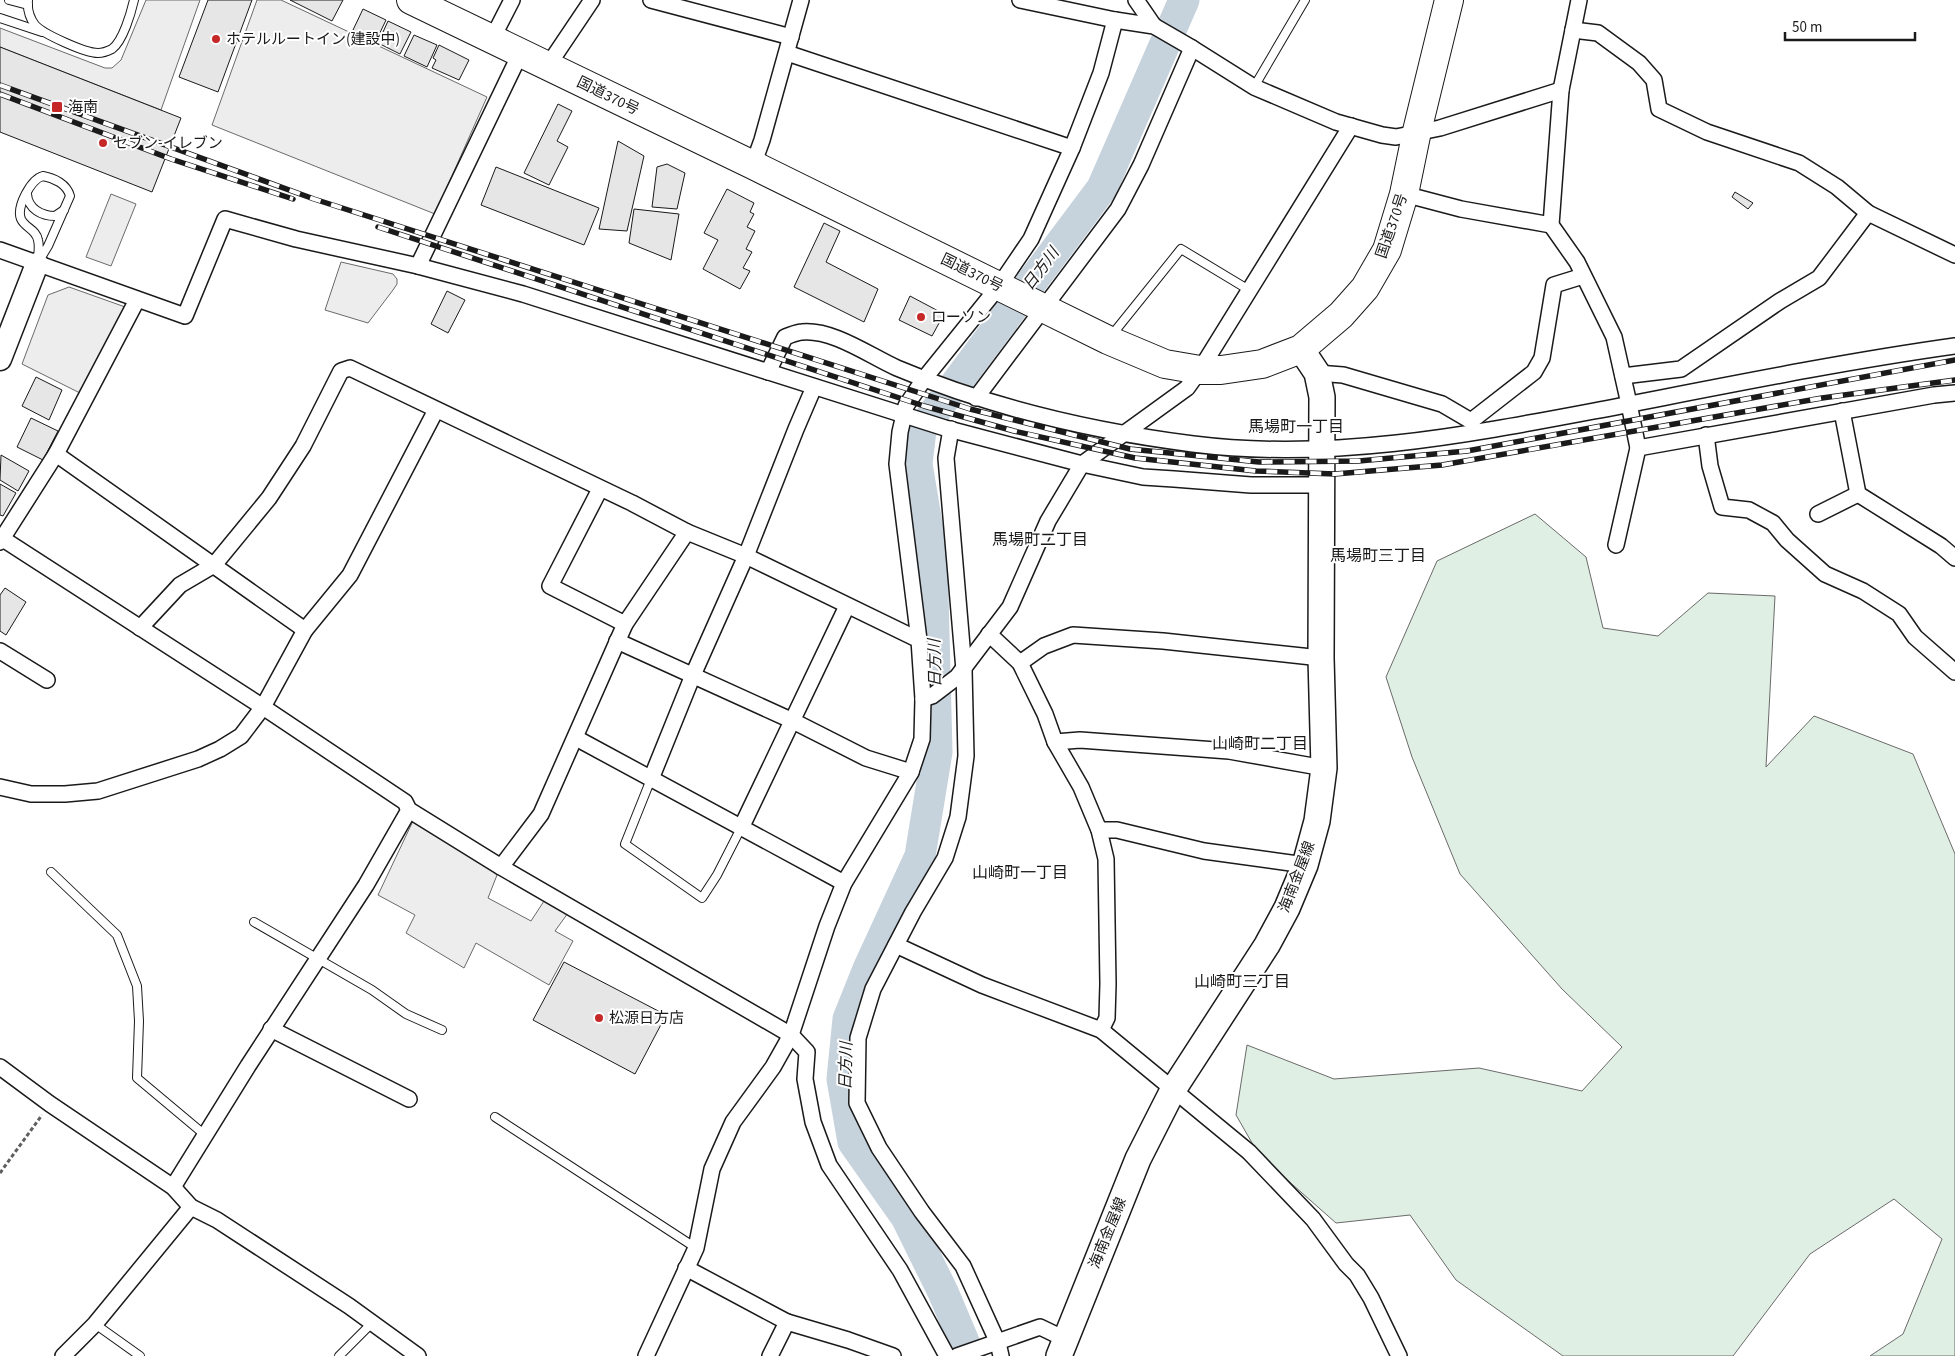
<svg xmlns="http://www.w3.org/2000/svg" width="1955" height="1356" font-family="'Source Sans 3','Noto Sans JP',sans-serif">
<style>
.green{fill:#e0efe3;stroke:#6a6a6a}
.parking{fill:#ededed;stroke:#6a6a6a}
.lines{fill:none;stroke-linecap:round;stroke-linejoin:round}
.river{stroke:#c6d2dc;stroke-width:31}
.building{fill:#e6e6e6;stroke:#1a1a1a}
.lane-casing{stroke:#1a1a1a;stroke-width:10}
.street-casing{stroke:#1a1a1a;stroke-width:18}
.secondary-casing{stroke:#1a1a1a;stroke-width:25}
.primary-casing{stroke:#1a1a1a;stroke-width:28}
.highway-casing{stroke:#1a1a1a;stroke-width:30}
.path{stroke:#5f5f5f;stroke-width:3;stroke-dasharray:4 2.5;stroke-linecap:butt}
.lane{stroke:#fff;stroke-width:8}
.street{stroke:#fff;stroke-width:15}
.secondary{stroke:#fff;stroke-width:22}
.primary{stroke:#fff;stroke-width:25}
.highway{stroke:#fff;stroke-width:28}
.rail-casing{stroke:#1a1a1a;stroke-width:5.5}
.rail{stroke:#fff;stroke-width:4;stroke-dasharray:11;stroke-linecap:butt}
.poi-dot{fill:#c62828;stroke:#fff;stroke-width:2}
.labels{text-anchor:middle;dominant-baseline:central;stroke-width:4;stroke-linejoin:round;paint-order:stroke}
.poi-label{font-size:15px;fill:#1a1a1a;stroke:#fff;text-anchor:start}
.street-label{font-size:15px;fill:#1a1a1a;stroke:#fff}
.water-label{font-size:16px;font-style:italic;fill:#1a1a1a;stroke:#fff}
.neighbourhood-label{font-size:16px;fill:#1a1a1a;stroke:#fff}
</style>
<rect width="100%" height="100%" fill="#fff"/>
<path class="green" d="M1535 514 1586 557 1603 628 1658 636 1708 593 1775 596 1766 767 1814 716 1913 754 1955 854V1356H1870L1903 1334 1942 1239 1894 1199 1810 1254 1733 1356H1563L1456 1280 1410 1215 1336 1223 1259 1155 1236 1115 1247 1045 1334 1079 1479 1068 1582 1091 1622 1047 1562 989 1460 874 1412 757 1386 677 1437 561Z"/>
<g class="parking">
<path d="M146 0H200L161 110 0 47V28L105 68H112L121 60Z"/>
<path d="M257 0H281L487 97 435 214 212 125Z"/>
<path d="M111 194 136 204 111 266 86 257Z"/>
<path d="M341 262 393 274 397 279V284L393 290 368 323 325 310Z"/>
<path d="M69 287 128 308 82 394 22 364 48 295Z"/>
<path d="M413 821 499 870 488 898 531 921 544 901 568 913 555 931 573 941 549 985 476 943 464 968 406 933 415 915 378 895Z"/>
</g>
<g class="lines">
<path class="river" d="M970 1356 943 1292 906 1217 853 1142 842 1079 848 1019 868 969 920 856 937 752 932 554 917 464 921 430 1102 188 1184 0"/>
</g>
<g class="building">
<path d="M208 0H252L218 92 179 77Z"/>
<path d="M290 0H343L332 21Z"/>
<path d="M363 9 386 20 376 41 353 30Z"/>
<path d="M388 21 411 32 400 54 378 43Z"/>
<path d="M414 35 437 45 427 67 404 56Z"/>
<path d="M439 45 469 60 459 80 432 68 436 60 433 58Z"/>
<path d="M0 47 181 118 152 192 0 132Z"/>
<path d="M558 104 572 111 557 141 568 147 549 185 524 173Z"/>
<path d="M618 141 644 156 627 231 599 229Z"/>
<path d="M667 164 685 173 677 209 652 207 657 167Z"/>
<path d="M496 167 599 208 584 245 481 205Z"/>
<path d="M727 189 754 203 750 212 754 214 747 227 755 231 746 249 752 252 743 268 750 271 740 289 703 269 718 240 704 233Z"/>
<path d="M1735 192 1753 203 1748 209 1732 197Z"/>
<path d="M634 209 679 214 671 260 629 243Z"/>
<path d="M824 223 840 231 826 262 878 289 864 322 794 287Z"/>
<path d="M447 291 465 300 448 333 431 324Z"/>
<path d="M910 296 944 314 932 336 899 320Z"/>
<path d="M36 377 62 390 49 420 22 406Z"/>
<path d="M31 418 58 431 43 460 17 447Z"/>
<path d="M1 455 29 471 18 491 0 480Z"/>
<path d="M0 484 16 493 3 516 0 515Z"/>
<path d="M5 588 26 602 6 635 0 631V595Z"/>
<path d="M564 962 666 1015 635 1074 533 1020Z"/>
</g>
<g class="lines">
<defs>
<g id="lane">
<path d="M9 0 28 5"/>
<path d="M28 0C27 10 29 17 35 25 43 34 85 53 98 53 102 53 108 51 112 49 123 41 131 13 134 0"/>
<path d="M0 18 42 32"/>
<path d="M1254 87 1305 0"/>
<path d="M43 176C54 178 67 184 70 196L48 246 37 264C38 256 40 248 38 240 36 229 25 228 21 219 16 207 31 179 43 176Z"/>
<path d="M27 194C28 209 42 216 55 216L64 210"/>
<path d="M1111 336 1181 249 1249 290"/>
<path d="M651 779 625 844 702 898 717 875 741 828"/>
<path d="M51 872 117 935 137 986 139 1021 137 1078 205 1135"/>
<path d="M254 922 372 990 406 1014 442 1030"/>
<path d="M495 1117 696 1248"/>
<path d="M95 1324 140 1356"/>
<path d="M339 1356 372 1323"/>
</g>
<g id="street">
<path d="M651 0 791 37"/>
<path d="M1020 0 1115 20 1154 26 1192 48 1254 87 1336 122 1382 135 1396 137 1440 128 1561 90"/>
<path d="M1136 0 1154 26"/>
<path d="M1579 0 1561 90 1551 225 1577 262 1614 337 1629 404 1638 448 1616 545"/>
<path d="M1573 30 1598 33 1639 63 1654 80 1659 109 1707 132 1799 163 1837 187 1868 213 1955 255"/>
<path d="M492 39 512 0"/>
<path d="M787 53 1072 148"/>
<path d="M547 67 592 0"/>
<path d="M753 165 762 140 801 0"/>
<path d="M1404 194 1461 209 1551 225"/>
<path d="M0 250 185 316 225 219 296 239 418 266 523 294 945 428 1082 464 1143 477 1174 479 1251 485H1322"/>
<path d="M418 266 520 54"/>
<path d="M768 372 785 337C791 335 797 332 802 332 833 329 870 356 897 368 992 408 1091 431 1193 444 1328 461 1462 436 1594 411 1714 388 1834 363 1955 346"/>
<path d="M1317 373 1343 375 1442 404 1471 421"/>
<path d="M1623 376 1681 369 1780 301 1819 278 1868 213"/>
<path d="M976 398 1118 209 1141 165 1192 48"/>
<path d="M1842 411 1858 494 1941 546 1955 558"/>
<path d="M1471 421 1534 372 1542 358 1554 285 1583 276"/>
<path d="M951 429 946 458 964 670 966 756 958 817 945 858 913 912 873 989 858 1038 857 1103 879 1148 922 1212 963 1266 998 1343 1001 1356"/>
<path d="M1706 435 1710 466 1722 507 1749 510 1773 523 1787 540 1825 574 1863 591 1899 614 1915 637 1955 672"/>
<path d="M1638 448 1934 395 1955 393"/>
<path d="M56 454 305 630"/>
<path d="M600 489 550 586 625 624"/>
<path d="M1818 514 1858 494"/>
<path d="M0 537 263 707 405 802 409 810 501 867 791 1035 807 1052 805 1079 813 1122 829 1165 900 1270 947 1356"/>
<path d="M0 542 56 454 137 300"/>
<path d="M140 628 180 585 214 565 269 498 303 446 341 371 350 368 632 503 687 532 746 556 919 640 923 699 922 739 911 772 844 883 827 926 791 1035 773 1067 733 1122 712 1169 696 1248 646 1356"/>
<path d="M989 634 1020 663 1045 714 1055 742 1081 787 1099 830 1106 859 1108 984 1107 1018 1101 1030"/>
<path d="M919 640 897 464 900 432 906 406 924 379 999 286 1031 239 1072 148 1101 73 1115 20"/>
<path d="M617 641 793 721 866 758 911 772"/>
<path d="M0 651 47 680"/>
<path d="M1020 663 1044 646 1073 635 1163 641 1321 658"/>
<path d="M923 699 932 696 957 677 1010 607 1048 521 1082 464 1187 388 1200 370 1351 126"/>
<path d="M576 738 844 883"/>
<path d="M1055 742 1080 740 1229 751 1324 768"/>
<path d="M651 779 693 675 746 556 796 429 814 387"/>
<path d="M0 787 31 794H65L98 791 198 759 220 749 241 736 263 707 305 630 350 575 436 410"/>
<path d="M741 828 847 606"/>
<path d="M1099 830H1117L1204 851 1305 865"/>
<path d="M501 867 541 814 625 624 687 532"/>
<path d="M896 945 982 985 1101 1030 1249 1152 1313 1219 1346 1264 1357 1275 1371 1298 1399 1356"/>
<path d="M271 1029 409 1099"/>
<path d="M0 1067 50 1104 173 1187 191 1207 217 1220 349 1306 418 1356"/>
<path d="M173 1187 248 1066 366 885 409 810"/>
<path d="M686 1268 787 1322 770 1356"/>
<path d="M787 1322 848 1340 893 1356"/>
<path d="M63 1356 95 1324 191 1207"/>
<path d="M957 1356 1040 1327 1065 1339"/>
</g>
<path id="secondary" d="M0 359 37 264"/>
<path id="primary" d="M1059 1356 1138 1159 1173 1090 1267 945 1287 908 1305 865 1317 821 1324 768 1321 658 1322 397 1317 373 1301 349"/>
<path id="highway" d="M411 0 753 165 1108 340 1165 364 1200 370H1221L1262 364 1301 349 1341 315 1365 288 1387 250 1404 194 1417 131 1449 0"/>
</defs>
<use href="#lane" class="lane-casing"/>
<use href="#street" class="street-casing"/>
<use href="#secondary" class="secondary-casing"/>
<use href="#primary" class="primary-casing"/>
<use href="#highway" class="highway-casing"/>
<path class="path" d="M0 1173 42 1115"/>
<use href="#lane" class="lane"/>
<use href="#street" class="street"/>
<use href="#secondary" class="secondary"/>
<use href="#primary" class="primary"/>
<use href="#highway" class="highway"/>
<defs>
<g id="rail">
<path d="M0 85 314 199 970 409 1130 449 1259 462 1359 461 1467 451 1955 360"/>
<path d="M0 94 171 159 293 199"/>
<path d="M378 227 924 406 1014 431 1135 458 1256 471 1335 474 1442 465 1822 398 1955 380"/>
</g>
</defs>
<use href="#rail" class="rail-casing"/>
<use href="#rail" class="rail"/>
</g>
<g class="poi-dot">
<circle cx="216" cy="39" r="5"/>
<rect x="51" y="101" width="12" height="12" rx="2.5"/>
<circle cx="103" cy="143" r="5"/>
<circle cx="921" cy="317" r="5"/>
<circle cx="599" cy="1018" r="5"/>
</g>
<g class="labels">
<g class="poi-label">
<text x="226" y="39">ホテルルートイン(建設中)</text>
<text x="68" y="107">海南</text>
<text x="113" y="143">セブン-イレブン</text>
<text x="931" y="317">ローソン</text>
<text x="609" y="1018">松源日方店</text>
</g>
<g class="street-label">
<text transform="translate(608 96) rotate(26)">国道370号</text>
<text transform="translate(1392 226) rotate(-71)">国道370号</text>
<text transform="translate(972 273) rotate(26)">国道370号</text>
<text transform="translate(1297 877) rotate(-69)">海南金屋線</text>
<text transform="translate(1108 1233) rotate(-68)">海南金屋線</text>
</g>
<g class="water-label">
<text transform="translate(1041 269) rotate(-53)">日方川</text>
<text transform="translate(935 663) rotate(-91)">日方川</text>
<text transform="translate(846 1066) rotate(-89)">日方川</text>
</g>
<g class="neighbourhood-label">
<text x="1296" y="427">馬場町一丁目</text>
<text x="1040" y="540">馬場町二丁目</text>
<text x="1378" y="556">馬場町三丁目</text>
<text x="1260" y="744">山崎町二丁目</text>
<text x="1020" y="873">山崎町一丁目</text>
<text x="1242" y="982">山崎町三丁目</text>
</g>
</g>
<path d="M1785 32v8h130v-8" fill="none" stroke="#1a1a1a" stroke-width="2.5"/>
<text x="1792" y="32" font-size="15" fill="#1a1a1a" stroke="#ffffff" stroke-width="4" paint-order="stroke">50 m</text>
</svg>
